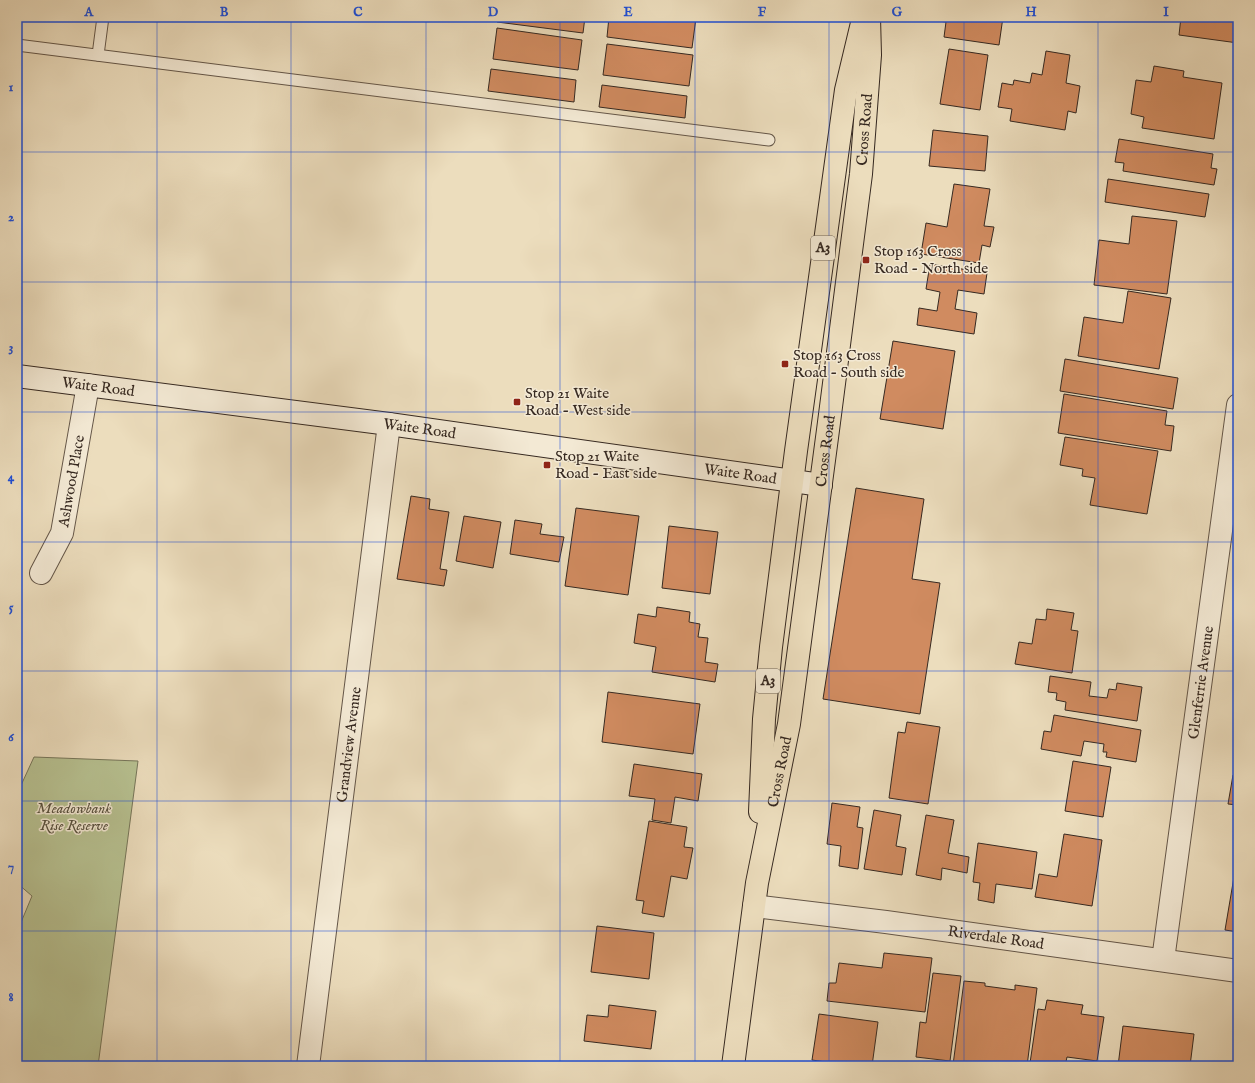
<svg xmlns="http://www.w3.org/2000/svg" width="1255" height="1083" font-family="'IM FELL English',serif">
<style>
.green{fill:#b7c191;stroke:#767559}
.building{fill:#d08b60;stroke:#362921}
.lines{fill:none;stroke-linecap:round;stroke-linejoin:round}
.lane-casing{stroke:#645648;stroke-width:13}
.street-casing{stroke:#645648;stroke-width:24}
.secondary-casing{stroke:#362921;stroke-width:24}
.highway-casing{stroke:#362921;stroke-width:24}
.lane{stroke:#f3e9d4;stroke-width:11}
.street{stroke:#f3e9d4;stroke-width:22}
.secondary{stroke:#f3e9d4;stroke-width:22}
.highway{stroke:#ecddbd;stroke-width:22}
.grid{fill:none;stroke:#1d4ed8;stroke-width:1;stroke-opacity:0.55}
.poi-dot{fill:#8f2418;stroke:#f3e9d4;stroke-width:1.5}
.labels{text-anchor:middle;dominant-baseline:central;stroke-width:3;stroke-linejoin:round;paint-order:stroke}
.shield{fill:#f3e9d4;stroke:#6f6357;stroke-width:1}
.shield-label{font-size:14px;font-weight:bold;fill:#362921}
.street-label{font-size:15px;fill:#362921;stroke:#f3e9d4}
.poi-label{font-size:15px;fill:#362921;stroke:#f3e9d4;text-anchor:start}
.park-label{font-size:15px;font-style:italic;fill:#564f3d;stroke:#f3e9d4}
.neatline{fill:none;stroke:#1d4ed8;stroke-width:1.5}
.grid-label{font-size:13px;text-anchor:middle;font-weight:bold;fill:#1d4ed8}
</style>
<rect width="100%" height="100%" fill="#ecddbd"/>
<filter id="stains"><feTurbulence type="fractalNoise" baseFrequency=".005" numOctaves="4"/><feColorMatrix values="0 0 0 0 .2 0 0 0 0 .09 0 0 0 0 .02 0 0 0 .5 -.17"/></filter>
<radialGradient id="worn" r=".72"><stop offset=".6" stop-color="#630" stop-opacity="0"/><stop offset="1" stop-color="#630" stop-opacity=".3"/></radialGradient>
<path class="green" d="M34 757 138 761 98 1066H17V932L32 896 17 883V794Z"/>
<g class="building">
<path d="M498 17H585L583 33 497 22Z"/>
<path d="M609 17 696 18 692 48 607 37Z"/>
<path d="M938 17H1003L999 45 944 37 946 22 938 21Z"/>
<path d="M1181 17H1238V43L1179 35Z"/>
<path d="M497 28 582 40 578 70 493 59Z"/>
<path d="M607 44 693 55 689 86 603 75Z"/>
<path d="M1238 47V66H1235Z"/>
<path d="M949 49 988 55 980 110 940 104Z"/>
<path d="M1046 51 1070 55 1066 83 1080 86 1076 113 1068 111 1065 130 1010 121 1012 109 998 107 1002 83 1013 85 1014 80 1030 83 1032 73 1042 75Z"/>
<path d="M1154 66 1184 71 1183 77 1222 83 1214 139 1142 128 1144 117 1131 114 1136 80 1151 82Z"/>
<path d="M491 69 576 80 574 102 488 91Z"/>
<path d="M602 85 687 96 685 118 599 107Z"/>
<path d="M933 130 988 136 985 171 929 166Z"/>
<path d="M1119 139 1213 154 1211 168 1217 169 1214 185 1123 171 1124 163 1115 162Z"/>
<path d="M1108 179 1209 194 1205 217 1105 202Z"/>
<path d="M954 184 990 189 984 226 994 227 990 247 982 245 979 263 921 254 926 223 947 227Z"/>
<path d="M1132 216 1177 221 1167 294 1094 285 1099 240 1129 244Z"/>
<path d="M930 264 987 273 984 294 958 290 955 309 977 313 974 334 917 325 919 308 937 311 940 292 926 289Z"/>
<path d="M1128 291 1171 298 1159 369 1078 356 1084 317 1123 323Z"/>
<path d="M893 341 955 351 943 429 880 419Z"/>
<path d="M1065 359 1178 378 1173 409 1060 391Z"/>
<path d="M1064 394 1167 411 1165 425 1174 426 1171 451 1058 433Z"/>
<path d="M1065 437 1158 451 1147 514 1090 505 1095 478 1082 476 1083 469 1060 465Z"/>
<path d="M856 488 924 499 912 579 940 583 920 714 823 699Z"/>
<path d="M411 496 430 499 429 509 449 512 440 569 447 570 444 586 397 579Z"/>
<path d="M576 508 639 516 628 595 565 586Z"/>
<path d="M464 516 501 522 493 568 456 561Z"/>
<path d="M515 520 542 524 540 534 564 537 559 562 510 554Z"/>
<path d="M669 526 718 532 710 594 662 588Z"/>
<path d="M657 607 690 612 689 622 700 624 698 637 708 638 705 662 718 664 715 682 652 672 656 647 634 643 638 614 656 617Z"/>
<path d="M1047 609 1074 613 1071 630 1078 631 1072 673 1015 664 1019 642 1032 644 1036 619 1046 620Z"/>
<path d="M1050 676 1091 682 1089 696 1107 698 1109 689 1116 690 1117 683 1142 687 1137 721 1065 710 1066 702 1056 700 1057 693 1048 692Z"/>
<path d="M608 692 700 704 693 754 602 742Z"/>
<path d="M1054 715 1141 730 1136 762 1106 757 1107 752H1103L1104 744 1084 741 1081 756 1041 749 1044 731 1051 732Z"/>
<path d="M907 722 940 727 928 804 889 798 898 732 905 733Z"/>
<path d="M1073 761 1111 767 1103 817 1065 811Z"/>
<path d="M634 764 702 774 698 801 675 797 671 823 652 820 655 799 629 796Z"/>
<path d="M1233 775 1238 776V805L1228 804Z"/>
<path d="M832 803 860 807 857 827 863 828 858 869 839 866 841 846 827 844Z"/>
<path d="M874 810 901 815 896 846 906 848 902 875 864 869Z"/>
<path d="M926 815 954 820 948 853 969 857 967 873 942 868 941 880 916 875Z"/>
<path d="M649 821 687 827 684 847 693 848 687 879 671 876 664 917 642 913 644 901 636 900Z"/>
<path d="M1064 834 1102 840 1092 906 1035 897 1039 874 1057 877Z"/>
<path d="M978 843 1037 852 1032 889 996 884 994 903 978 900 980 883 973 882Z"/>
<path d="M1235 871 1238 872V932L1225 930Z"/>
<path d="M597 926 654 933 649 979 591 972Z"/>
<path d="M884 953 932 958 925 1012 827 1001 829 983H836L839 963 882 968Z"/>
<path d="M933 973 961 976 950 1061 916 1057 920 1022 926 1023Z"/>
<path d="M964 981 985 983V986L1015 990V985L1037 988 1027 1066 953 1065Z"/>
<path d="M1047 1000 1083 1005 1081 1014 1104 1017 1097 1061 1067 1057 1065 1066H1053L1030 1063 1038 1009 1045 1010Z"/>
<path d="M609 1005 656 1011 651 1049 584 1041 587 1015 608 1017Z"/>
<path d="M819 1014 878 1022 872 1066H853L812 1060Z"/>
<path d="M1123 1026 1194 1034 1190 1066H1118Z"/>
<path d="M580 1062 611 1066H580Z"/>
</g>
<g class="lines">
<defs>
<g id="lane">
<path d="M17 45 769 140"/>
<path d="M98 55 103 17"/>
</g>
<g id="street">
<path id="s1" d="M41 573 62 533 88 385"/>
<path id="s2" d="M754 906 886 922 1238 971"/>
<path id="s3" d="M1163 960 1238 405"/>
<path id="s4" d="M308 1066 389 424"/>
</g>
<g id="secondary">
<path id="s5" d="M17 376 389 424 821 485"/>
</g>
<g id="highway">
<path d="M760 812 764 719 771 647 796 451 846 90 862 23"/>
<path id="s6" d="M733 1066 757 883 789 724 828 430 861 174 870 55 869 17"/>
</g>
</defs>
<use href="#lane" class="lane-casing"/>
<use href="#street" class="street-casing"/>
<use href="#secondary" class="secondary-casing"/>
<use href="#highway" class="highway-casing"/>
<use href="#lane" class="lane"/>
<use href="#street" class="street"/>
<use href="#secondary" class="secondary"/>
<use href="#highway" class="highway"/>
</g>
<path class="grid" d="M157 17V1066M291 17V1066M426 17V1066M560 17V1066M695 17V1066M829 17V1066M964 17V1066M1098 17V1066M17 152H1238M17 282H1238M17 412H1238M17 542H1238M17 671H1238M17 801H1238M17 931H1238"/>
<g class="poi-dot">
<rect x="862" y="256" width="8" height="8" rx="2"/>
<rect x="781" y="360" width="8" height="8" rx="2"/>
<rect x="513" y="398" width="8" height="8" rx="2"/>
<rect x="543" y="461" width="8" height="8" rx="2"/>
</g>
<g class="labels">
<g class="shield">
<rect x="811" y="236" width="24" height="24" rx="3"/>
<rect x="756" y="669" width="24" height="24" rx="3"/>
</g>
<g class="shield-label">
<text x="823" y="248">A3</text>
<text x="768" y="681">A3</text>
</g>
<g class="street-label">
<text stroke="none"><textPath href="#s6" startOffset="946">Cross Road</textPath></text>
<text stroke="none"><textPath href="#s5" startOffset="82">Waite Road</textPath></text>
<text stroke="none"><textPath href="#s5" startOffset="406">Waite Road</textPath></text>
<text stroke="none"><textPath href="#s6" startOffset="622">Cross Road</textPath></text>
<text stroke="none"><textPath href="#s5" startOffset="730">Waite Road</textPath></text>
<text stroke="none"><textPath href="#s1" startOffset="98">Ashwood Place</textPath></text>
<text stroke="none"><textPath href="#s3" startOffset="280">Glenferrie Avenue</textPath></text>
<text stroke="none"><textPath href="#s4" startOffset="324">Grandview Avenue</textPath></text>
<text stroke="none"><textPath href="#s6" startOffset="298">Cross Road</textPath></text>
<text stroke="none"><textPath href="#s2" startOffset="244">Riverdale Road</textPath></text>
</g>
<g class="poi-label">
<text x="874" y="251">Stop 163 Cross<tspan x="874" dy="17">Road - North side</tspan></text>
<text x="793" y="355">Stop 163 Cross<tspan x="793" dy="17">Road - South side</tspan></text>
<text x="525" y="393">Stop 21 Waite<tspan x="525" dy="17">Road - West side</tspan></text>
<text x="555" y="456">Stop 21 Waite<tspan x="555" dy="17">Road - East side</tspan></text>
</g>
<g class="park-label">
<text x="74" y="808">Meadowbank<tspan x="74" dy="17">Rise Reserve</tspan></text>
</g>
</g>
<rect width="1255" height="1083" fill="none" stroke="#ecddbd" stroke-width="44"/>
<rect x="22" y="22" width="1211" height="1039" class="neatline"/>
<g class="grid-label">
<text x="89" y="16">A</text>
<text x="224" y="16">B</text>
<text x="358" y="16">C</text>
<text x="493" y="16">D</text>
<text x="628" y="16">E</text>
<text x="762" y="16">F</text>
<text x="897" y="16">G</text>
<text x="1031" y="16">H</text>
<text x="1166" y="16">I</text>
<text x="11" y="91">1</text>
<text x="11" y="221">2</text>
<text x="11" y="351">3</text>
<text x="11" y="481">4</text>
<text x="11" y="611">5</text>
<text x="11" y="741">6</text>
<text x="11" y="871">7</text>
<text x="11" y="1001">8</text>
</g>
<rect width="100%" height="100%" filter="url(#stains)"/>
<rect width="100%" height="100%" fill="url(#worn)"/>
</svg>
